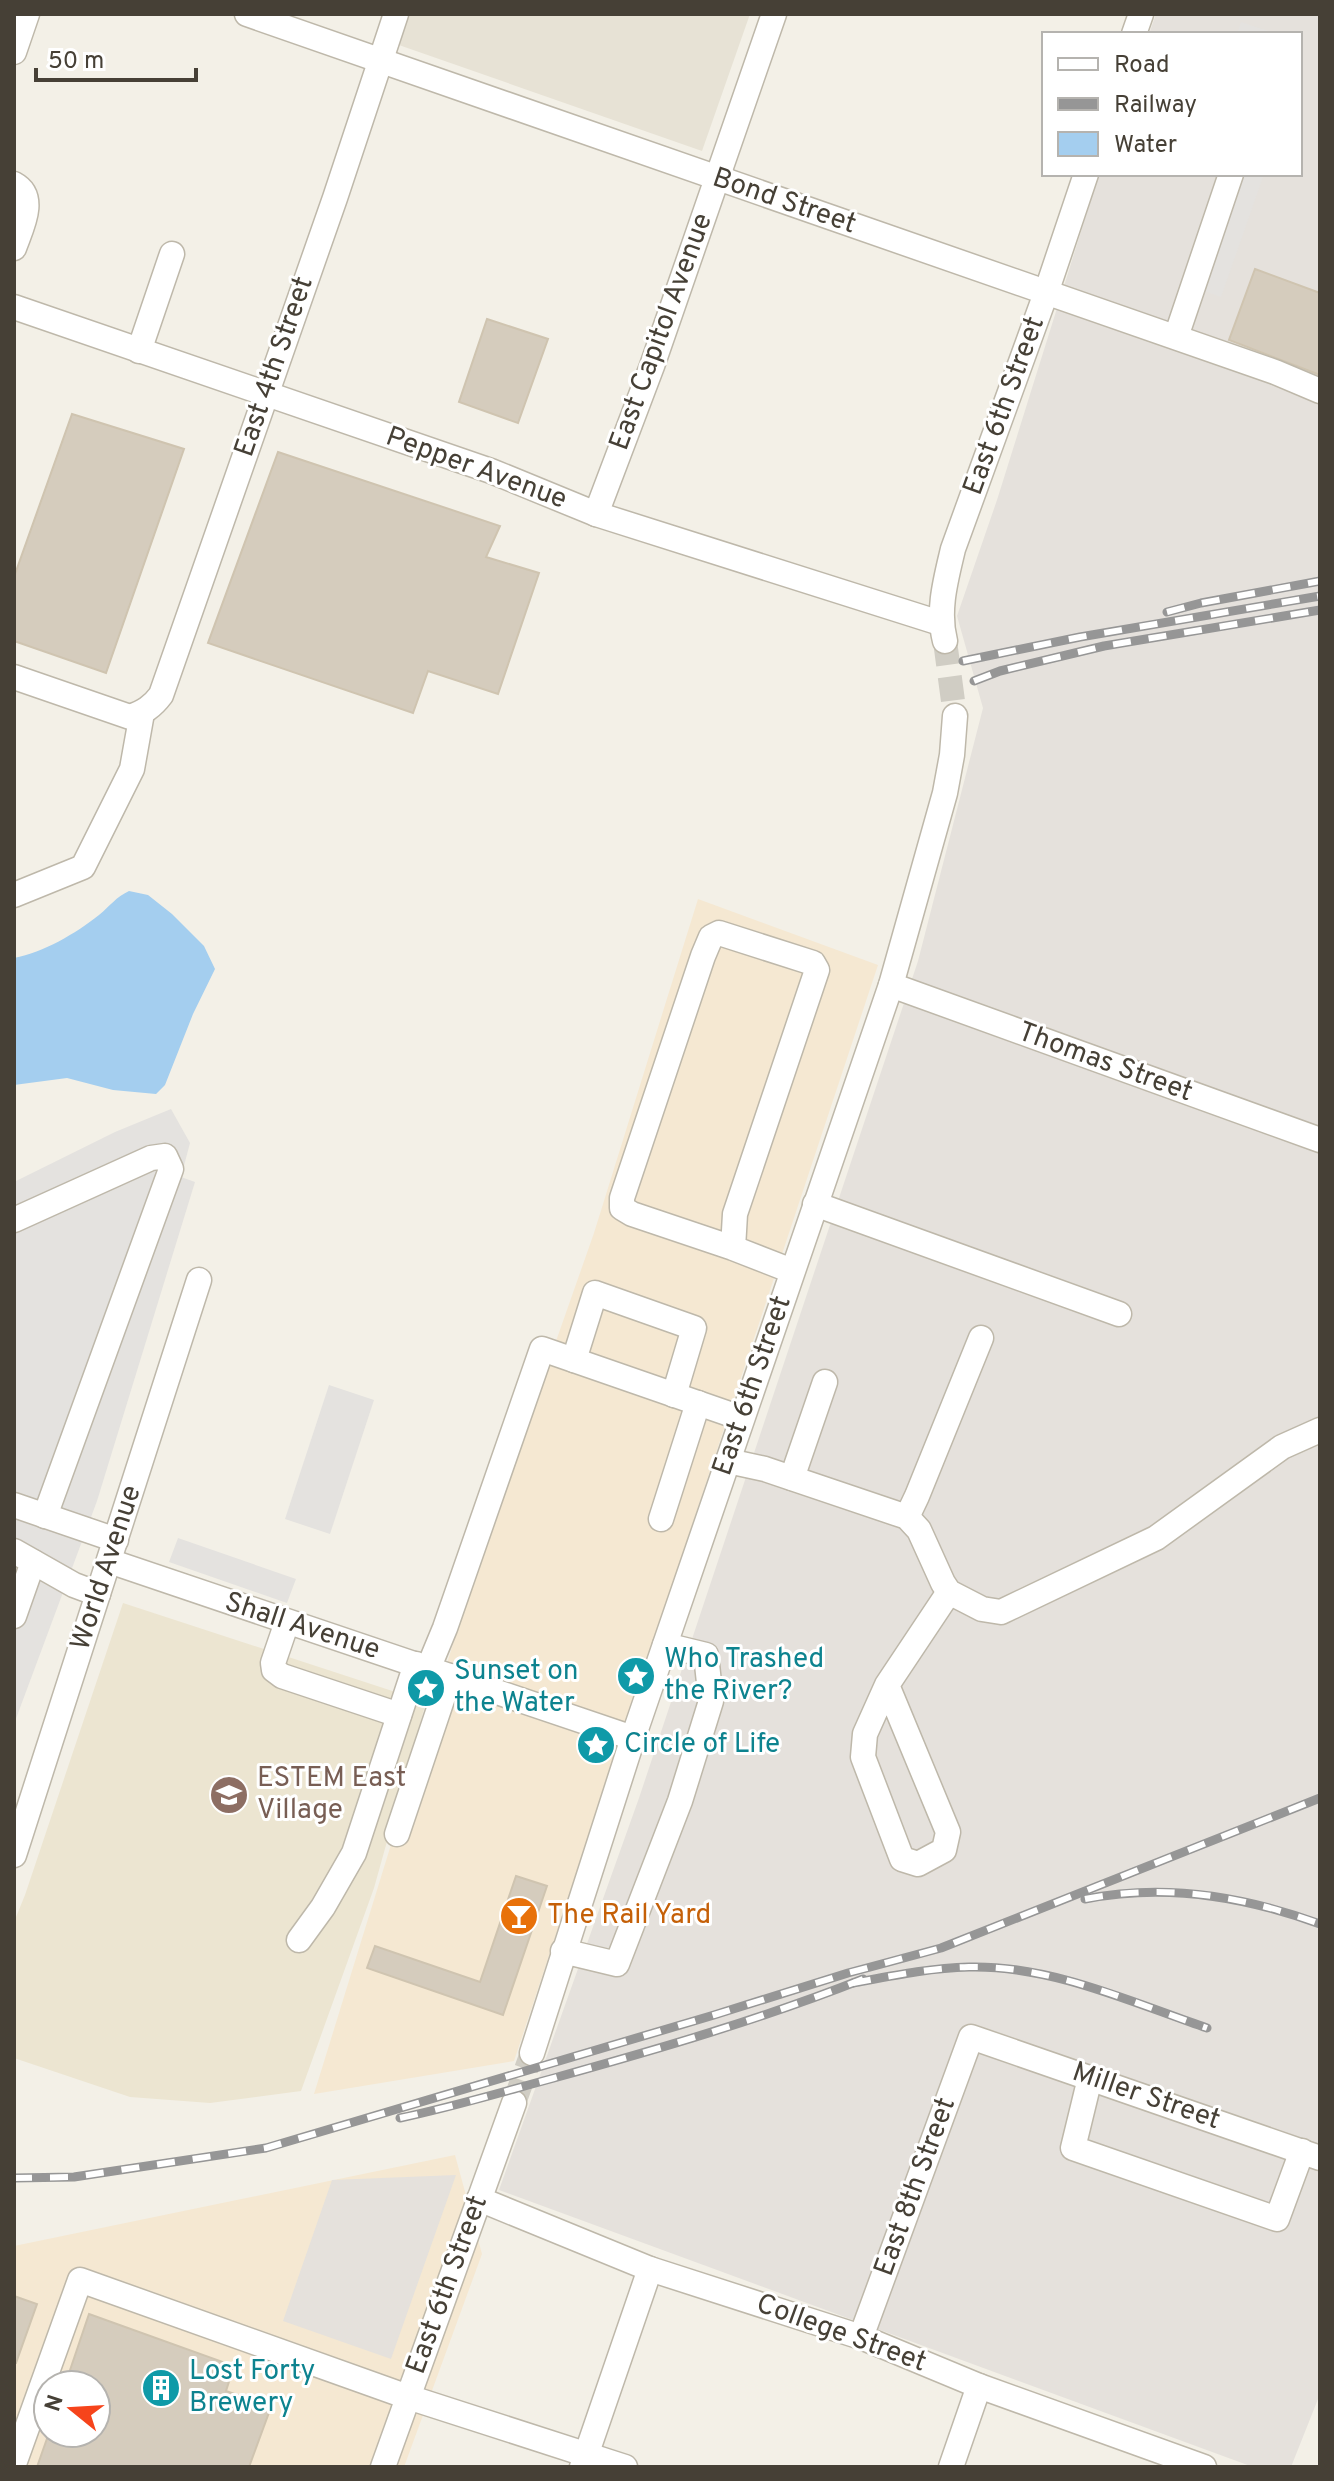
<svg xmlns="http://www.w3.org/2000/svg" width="1334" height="2481" font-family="Overpass,sans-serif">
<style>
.residential{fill:#e7e2d5}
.commercial{fill:#f5e8d2;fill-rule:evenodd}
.industrial{fill:#e5e1dc}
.education{fill:#ece5d1}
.parking{fill:#e4e2df}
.water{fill:#a4ceef}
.building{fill:#d5ccbd;stroke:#cfc4b0;stroke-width:2}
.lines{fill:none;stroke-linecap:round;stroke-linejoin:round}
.minor-tunnel{stroke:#d0cdc4;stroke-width:24;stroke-dasharray:24 12;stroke-linecap:butt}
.minor-casing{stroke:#beb8aa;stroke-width:27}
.minor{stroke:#fff;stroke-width:24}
.rail-casing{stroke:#969696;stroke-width:9}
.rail{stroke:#fff;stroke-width:6;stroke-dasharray:18;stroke-linecap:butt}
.labels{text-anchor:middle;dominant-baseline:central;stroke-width:6;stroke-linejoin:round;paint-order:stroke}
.street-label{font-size:28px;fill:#464036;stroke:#fff}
.culture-label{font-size:28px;fill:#0d838f;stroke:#fff;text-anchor:start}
.education-label{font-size:28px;fill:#785e54;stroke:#fff;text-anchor:start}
.food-label{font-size:28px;fill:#c56008;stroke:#fff;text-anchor:start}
</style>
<rect width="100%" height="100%" fill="#f3f0e7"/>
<path class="residential" d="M407 14H750L702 151 396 44Z"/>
<g class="commercial">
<path d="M698 899 878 965 514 2061 314 2094 478 1563 594 1233Z"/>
<path d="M455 2155 482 2254 404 2467H14V2246ZM48 2385H96V2433H48Z"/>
</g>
<g class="industrial">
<path d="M1156 14H1320V2394L1291 2467H1253L499 2190 639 1798 918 961 983 708 957 616 997 500 1099 174H1300V34H1149Z"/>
<path d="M456 2175 391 2359 283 2321 332 2180Z"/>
</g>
<path class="education" d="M123 1603 426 1702 374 1888 301 2091 210 2103 130 2097 14 2058V1922L25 1895Z"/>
<g class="parking">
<path d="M1241 22 1277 34H1237Z"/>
<path d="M1220 174H1264L1221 297 1182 283Z"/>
<path d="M171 1109 190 1143 181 1177 195 1182 97 1501 14 1724V1182L115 1132Z"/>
<path d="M329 1385 374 1400 330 1534 285 1519Z"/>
<path d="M178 1538 296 1579 287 1603 169 1562Z"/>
</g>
<path class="water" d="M129 891 148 895 172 914 204 946 215 969 193 1014 165 1085 156 1094 113 1090 67 1078 14 1085V958C44 952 75 934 99 915 110 906 116 897 129 891Z"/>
<g class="building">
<path d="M1255 269 1320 293V375L1229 340Z"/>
<path d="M487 319 548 339 518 423 459 402Z"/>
<path d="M72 414 184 449 106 673 14 641V577Z"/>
<path d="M278 452 500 526 486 557 539 573 498 694 428 671 413 713 208 643Z"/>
<path d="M516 1876 547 1886 503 2015 367 1968 375 1946 480 1982Z"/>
<path d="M14 2296 37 2304 16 2363H14Z"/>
<path d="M89 2314 234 2366 226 2391 271 2407 249 2467H37L49 2433H96V2385H65Z"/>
</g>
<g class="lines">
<g class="minor-tunnel">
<path d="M945 641 955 716"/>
<path d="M514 2103 532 2053"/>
</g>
<defs>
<g id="minor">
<path d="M247 14 1275 372 1320 391"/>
<path d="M1134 34 1141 14"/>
<path d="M14 52 27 14"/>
<path d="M14 184C38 197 21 228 14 248"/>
<path d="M14 307 491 471 596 514 940 623"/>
<path d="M1176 337 1231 174"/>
<path d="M139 351 172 254"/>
<path d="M596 514 652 366 774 14"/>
<path d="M945 641C937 610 946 579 953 549L1046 293 1086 174"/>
<path d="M14 677 130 717C144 712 152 707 161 695L335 198 396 14"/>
<path d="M14 895 83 867 132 769 142 713"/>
<path d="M891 985 1320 1140"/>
<path d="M815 1204 1119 1314"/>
<path d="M14 1220 151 1158 165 1156 171 1169 45 1516"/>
<path d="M733 1248 632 1214 622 1208V1198L703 956 711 937 719 933 813 963 817 970 735 1214 733 1248 792 1271"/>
<path d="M574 1360 595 1293 694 1328 674 1395"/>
<path d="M728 1461 765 1469 907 1517 919 1530 943 1583 949 1592 982 1609 1001 1612 1156 1538 1282 1447 1320 1430"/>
<path d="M792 1478 825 1382"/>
<path d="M14 1505 116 1540"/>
<path d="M907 1517 917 1496 981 1338"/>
<path d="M661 1519 698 1403"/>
<path d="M14 1551 74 1585 98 1594"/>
<path d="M109 1561 633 1738"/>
<path d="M14 1616 33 1562"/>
<path d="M287 1622 273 1663 274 1670 282 1676 399 1715"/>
<path d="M428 1669 445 1628 542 1349 741 1418"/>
<path d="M887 1685 948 1832 944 1850 918 1864 902 1859 863 1757 865 1734 887 1685 949 1592"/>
<path d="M397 1834 450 1676"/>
<path d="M14 1855 199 1280"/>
<path d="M299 1940 323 1907 354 1853 416 1664"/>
<path d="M563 1951 617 1964 680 1801 711 1701 706 1655 665 1645"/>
<path d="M532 2053 633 1738 891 985 945 793 952 755 955 716"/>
<path d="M1090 2078 1073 2148 1277 2219 1302 2151"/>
<path d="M479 2199 650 2269 861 2337 979 2386 1204 2467"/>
<path d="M861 2337 971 2037 1320 2158"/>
<path d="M14 2464 80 2280 408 2397 625 2467"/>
<path d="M383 2467 514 2103"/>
<path d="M582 2467 650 2269"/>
<path d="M951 2467 979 2386"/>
</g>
</defs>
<use href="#minor" class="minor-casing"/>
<use href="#minor" class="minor"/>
<defs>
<g id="rail">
<path d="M1167 612 1201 603 1320 581"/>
<path d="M963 661 1080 637 1320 596"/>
<path d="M974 681 1000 671 1104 646 1320 610"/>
<path d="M1085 1899C1165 1883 1244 1896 1320 1924"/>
<path d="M853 1983C891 1976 929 1968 969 1967 1051 1965 1131 2002 1207 2028"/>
<path d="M400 2118C452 2107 502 2092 554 2078 658 2049 762 2019 863 1979"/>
<path d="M14 2178 74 2177 266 2148 714 2015 848 1973 941 1948 1320 1798"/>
</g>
</defs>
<use href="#rail" class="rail-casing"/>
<use href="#rail" class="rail"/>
</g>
<defs>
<symbol id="sight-disc" viewBox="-11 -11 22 22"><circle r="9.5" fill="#0f9aa8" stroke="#fff"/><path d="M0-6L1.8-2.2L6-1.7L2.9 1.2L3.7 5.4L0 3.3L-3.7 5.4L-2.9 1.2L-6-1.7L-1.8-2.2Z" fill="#fff"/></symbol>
<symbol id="school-disc" viewBox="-11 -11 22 22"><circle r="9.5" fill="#8d6e63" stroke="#fff"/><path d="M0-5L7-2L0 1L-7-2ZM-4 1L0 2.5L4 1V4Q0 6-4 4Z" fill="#fff"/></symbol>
<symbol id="bar-disc" viewBox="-11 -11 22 22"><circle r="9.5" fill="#e8710a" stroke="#fff"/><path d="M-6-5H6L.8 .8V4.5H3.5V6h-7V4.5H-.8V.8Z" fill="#fff"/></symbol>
<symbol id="building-disc" viewBox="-11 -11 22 22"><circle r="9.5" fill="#0f9aa8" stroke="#fff"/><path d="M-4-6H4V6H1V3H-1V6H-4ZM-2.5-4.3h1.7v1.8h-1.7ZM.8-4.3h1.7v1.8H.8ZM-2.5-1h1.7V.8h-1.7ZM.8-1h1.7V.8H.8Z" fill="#fff"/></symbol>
</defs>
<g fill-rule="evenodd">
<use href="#sight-disc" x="614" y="1654" width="44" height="44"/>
<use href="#sight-disc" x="404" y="1666" width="44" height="44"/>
<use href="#sight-disc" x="574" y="1723" width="44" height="44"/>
<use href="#school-disc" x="207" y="1773" width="44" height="44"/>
<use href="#bar-disc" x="497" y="1894" width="44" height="44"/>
<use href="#building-disc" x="139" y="2366" width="44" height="44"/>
</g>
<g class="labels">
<g class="street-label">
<text transform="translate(784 202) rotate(19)">Bond Street</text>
<text transform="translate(662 332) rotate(-70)">East Capitol Avenue</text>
<text transform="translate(275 367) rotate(-71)">East 4th Street</text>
<text transform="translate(1005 406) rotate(-70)">East 6th Street</text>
<text transform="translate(476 469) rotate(20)">Pepper Avenue</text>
<text transform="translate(1105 1063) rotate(20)">Thomas Street</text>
<text transform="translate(753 1386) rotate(-71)">East 6th Street</text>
<text transform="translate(107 1568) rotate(-72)">World Avenue</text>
<text transform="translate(302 1627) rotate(18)">Shall Avenue</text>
<text transform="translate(1146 2097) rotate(19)">Miller Street</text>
<text transform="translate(916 2187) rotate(-70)">East 8th Street</text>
<text transform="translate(448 2285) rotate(-70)">East 6th Street</text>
<text transform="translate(841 2334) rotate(20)">College Street</text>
</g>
<g class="culture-label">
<text x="664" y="1660">Who Trashed<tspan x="664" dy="32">the River?</tspan></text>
<text x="454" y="1672">Sunset on<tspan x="454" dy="32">the Water</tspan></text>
<text x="624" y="1745">Circle of Life</text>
<text x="189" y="2372">Lost Forty<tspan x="189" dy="32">Brewery</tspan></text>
</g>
<g class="education-label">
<text x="257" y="1779">ESTEM East<tspan x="257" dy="32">Village</tspan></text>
</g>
<g class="food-label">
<text x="547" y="1916">The Rail Yard</text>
</g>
</g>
<rect width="1334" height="2481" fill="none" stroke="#464036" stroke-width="32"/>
<rect x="1042" y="32" width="260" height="144" fill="#ffffff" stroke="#b5b3af" stroke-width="2"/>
<rect x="1058" y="58" width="40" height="12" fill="#ffffff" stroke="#b5b3af" stroke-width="2"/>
<text x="1114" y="72" font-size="24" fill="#464036">Road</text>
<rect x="1058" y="98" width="40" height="12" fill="#969696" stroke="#b5b3af" stroke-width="2"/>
<text x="1114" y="112" font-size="24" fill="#464036">Railway</text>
<rect x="1058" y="132" width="40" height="24" fill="#a4ceef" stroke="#b5b3af" stroke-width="2"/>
<text x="1114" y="152" font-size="24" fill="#464036">Water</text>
<g transform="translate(72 2409) rotate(288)"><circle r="38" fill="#ffffff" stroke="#b5b3af" stroke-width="2"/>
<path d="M0-6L14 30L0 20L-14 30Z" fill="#f6441b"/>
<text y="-12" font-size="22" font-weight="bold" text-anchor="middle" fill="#464036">N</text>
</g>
<path d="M36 68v12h160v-12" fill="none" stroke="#464036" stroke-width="4"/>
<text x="48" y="68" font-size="24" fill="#464036" stroke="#ffffff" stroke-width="6" paint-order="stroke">50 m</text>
</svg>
